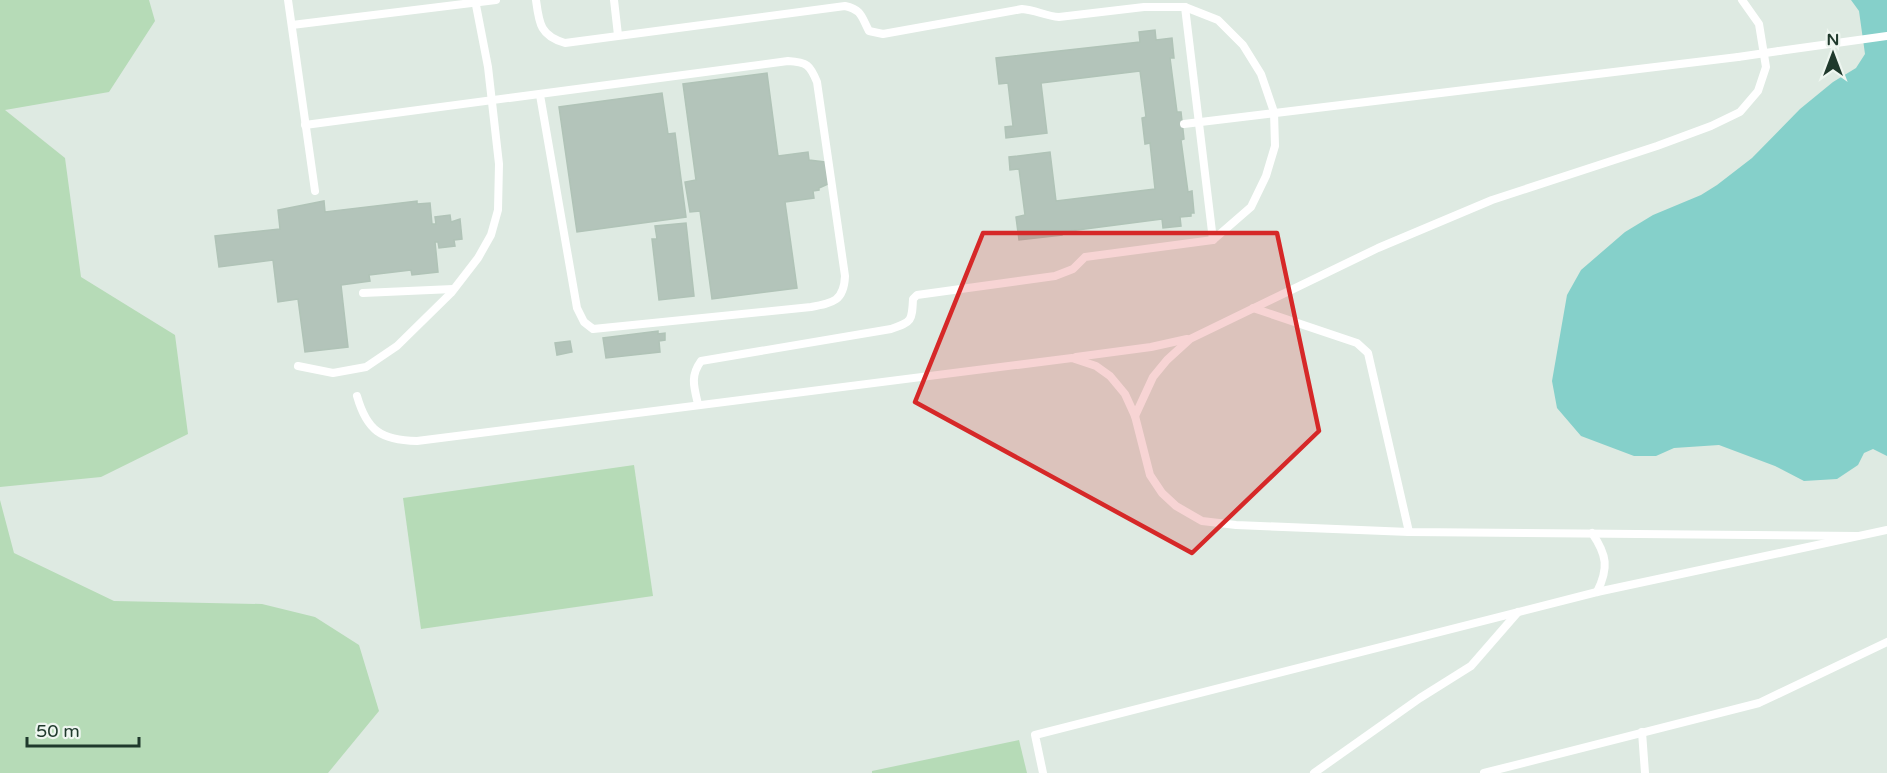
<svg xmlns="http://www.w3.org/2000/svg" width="1887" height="773" font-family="'Varela Round',sans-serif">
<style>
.green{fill:#b6dbb7}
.water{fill:#85d0ca}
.building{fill:#b3c4ba;stroke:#b0c3b7;stroke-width:1.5}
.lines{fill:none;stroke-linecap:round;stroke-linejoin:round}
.service{stroke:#fff;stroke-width:8}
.service-bridge{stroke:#fff;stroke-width:8}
.marked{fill:#d62828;fill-opacity:0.2;stroke:#d62828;stroke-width:4.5;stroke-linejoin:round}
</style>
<rect width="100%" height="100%" fill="#deeae2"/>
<g class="green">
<path d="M0 0H149L155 21 109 92 5 110 65 158 81 277 175 335 188 434 101 477 0 487Z"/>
<path d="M634 465 653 596 421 629 403 498Z"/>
<path d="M0 500 14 553 114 601 262 604 315 617 359 645 379 711 328 773H0Z"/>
<path d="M1019 740 1027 773H872V771Z"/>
</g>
<path class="water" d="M1851 0H1887V456L1873 449 1864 453 1858 465 1837 479 1804 481 1775 466 1719 445 1674 448 1656 456H1634L1581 436 1557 408 1552 381 1567 295 1581 270 1625 232 1653 215 1701 195 1717 185 1752 158 1800 109 1833 82 1856 68 1865 54 1859 11Z"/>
<g class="building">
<path d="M1155 30 1156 40 1172 38 1174 58H1170L1177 112H1181L1184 139 1181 140 1188 192 1192 191 1194 213H1191V216L1180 217 1181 226 1163 228 1162 219 1062 232V235L1019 240 1016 217 1025 215 1019 169 1010 170 1009 157 1050 152 1056 201 1155 189 1150 143 1145 144 1142 118 1146 117 1140 71 1041 83 1047 133 1006 138 1005 127 1013 126 1008 83 999 84 996 58 1140 42 1139 32Z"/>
<path d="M767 73 778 156 808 152 809 160 825 162 828 184 819 188V190L813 191 814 198 785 202 797 288 712 299 700 211 690 212 685 182 696 180 683 84Z"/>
<path d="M662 93 668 134 675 133 686 217 577 232 559 107Z"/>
<path d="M324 201 325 212 417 201V204L430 203 432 224H436L435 217 450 215 451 222 460 219 462 239 454 240 455 246 439 248 438 242H435L438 272 412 275 411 270 369 275 370 281 341 285 348 347 305 352 298 299 278 302 273 260 219 267 215 236 280 229 278 210Z"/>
<path d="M686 223 694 296 659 300 652 239H657L655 226Z"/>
<path d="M658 331V334L665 333V340L659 341 660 352 606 358 603 338Z"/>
<path d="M570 341 572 352 557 355 555 343Z"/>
</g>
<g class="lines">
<g class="service">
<path d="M288 0 315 191"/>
<path d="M536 0C539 23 540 36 565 43L845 6C862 10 861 16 869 31L883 34 1022 9C1036 10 1045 16 1059 17L1144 7H1185L1218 20 1243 45 1261 74 1274 112 1275 146 1266 176 1251 207 1213 240 1085 257 1073 269 1055 276 917 295 913 299C912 321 912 322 891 329L701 361C690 376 694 387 698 404"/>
<path d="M614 0 618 35"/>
<path d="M1185 7 1213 240"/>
<path d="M292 25 496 0"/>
<path d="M1779 51 1887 36"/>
<path d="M1184 124 1738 57"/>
<path d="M305 125 788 61C807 62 810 65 817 82L845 276C844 301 833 303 811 307L593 329 584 322 577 308 540 95"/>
<path d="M363 293 453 289"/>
<path d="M1253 308 1357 343 1368 353 1409 532"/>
<path d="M1076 357 1151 347 1187 339"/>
<path d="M298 366 333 373 366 367 397 346 451 293 478 258 491 235 498 210 499 164 488 67 475 0"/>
<path d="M357 396C367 431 381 440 417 441L1072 358 1096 366 1110 376 1125 394 1135 416 1150 475 1162 493 1176 506 1202 521 1236 525 1409 532 1857 536"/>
<path d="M1135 416 1153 377 1167 360 1190 339 1378 248 1492 200 1657 146 1711 126 1740 112 1758 91 1766 67 1759 24 1742 0"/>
<path d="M1592 533C1607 555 1609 568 1597 592"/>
<path d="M1642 732 1645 773"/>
<path d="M1043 773 1035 735 1597 592 1887 530"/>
<path d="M1314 773 1420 698 1471 666 1518 612"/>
<path d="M1484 773 1759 703 1887 642"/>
</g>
<path class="service-bridge" d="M1738 57 1779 51"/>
</g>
<path class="marked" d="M983 233H1277L1319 431 1192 553 915 402Z"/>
<g transform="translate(1833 54)" stroke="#eef6f0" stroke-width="4.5" paint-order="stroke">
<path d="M0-4.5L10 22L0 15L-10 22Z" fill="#1f392c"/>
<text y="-9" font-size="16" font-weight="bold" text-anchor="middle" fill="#1f392c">N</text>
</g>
<path d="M27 737v9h112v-9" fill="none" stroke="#1f392c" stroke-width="3"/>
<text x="36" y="737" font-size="18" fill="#1f392c" stroke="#eef6f0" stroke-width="4.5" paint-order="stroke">50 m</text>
</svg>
